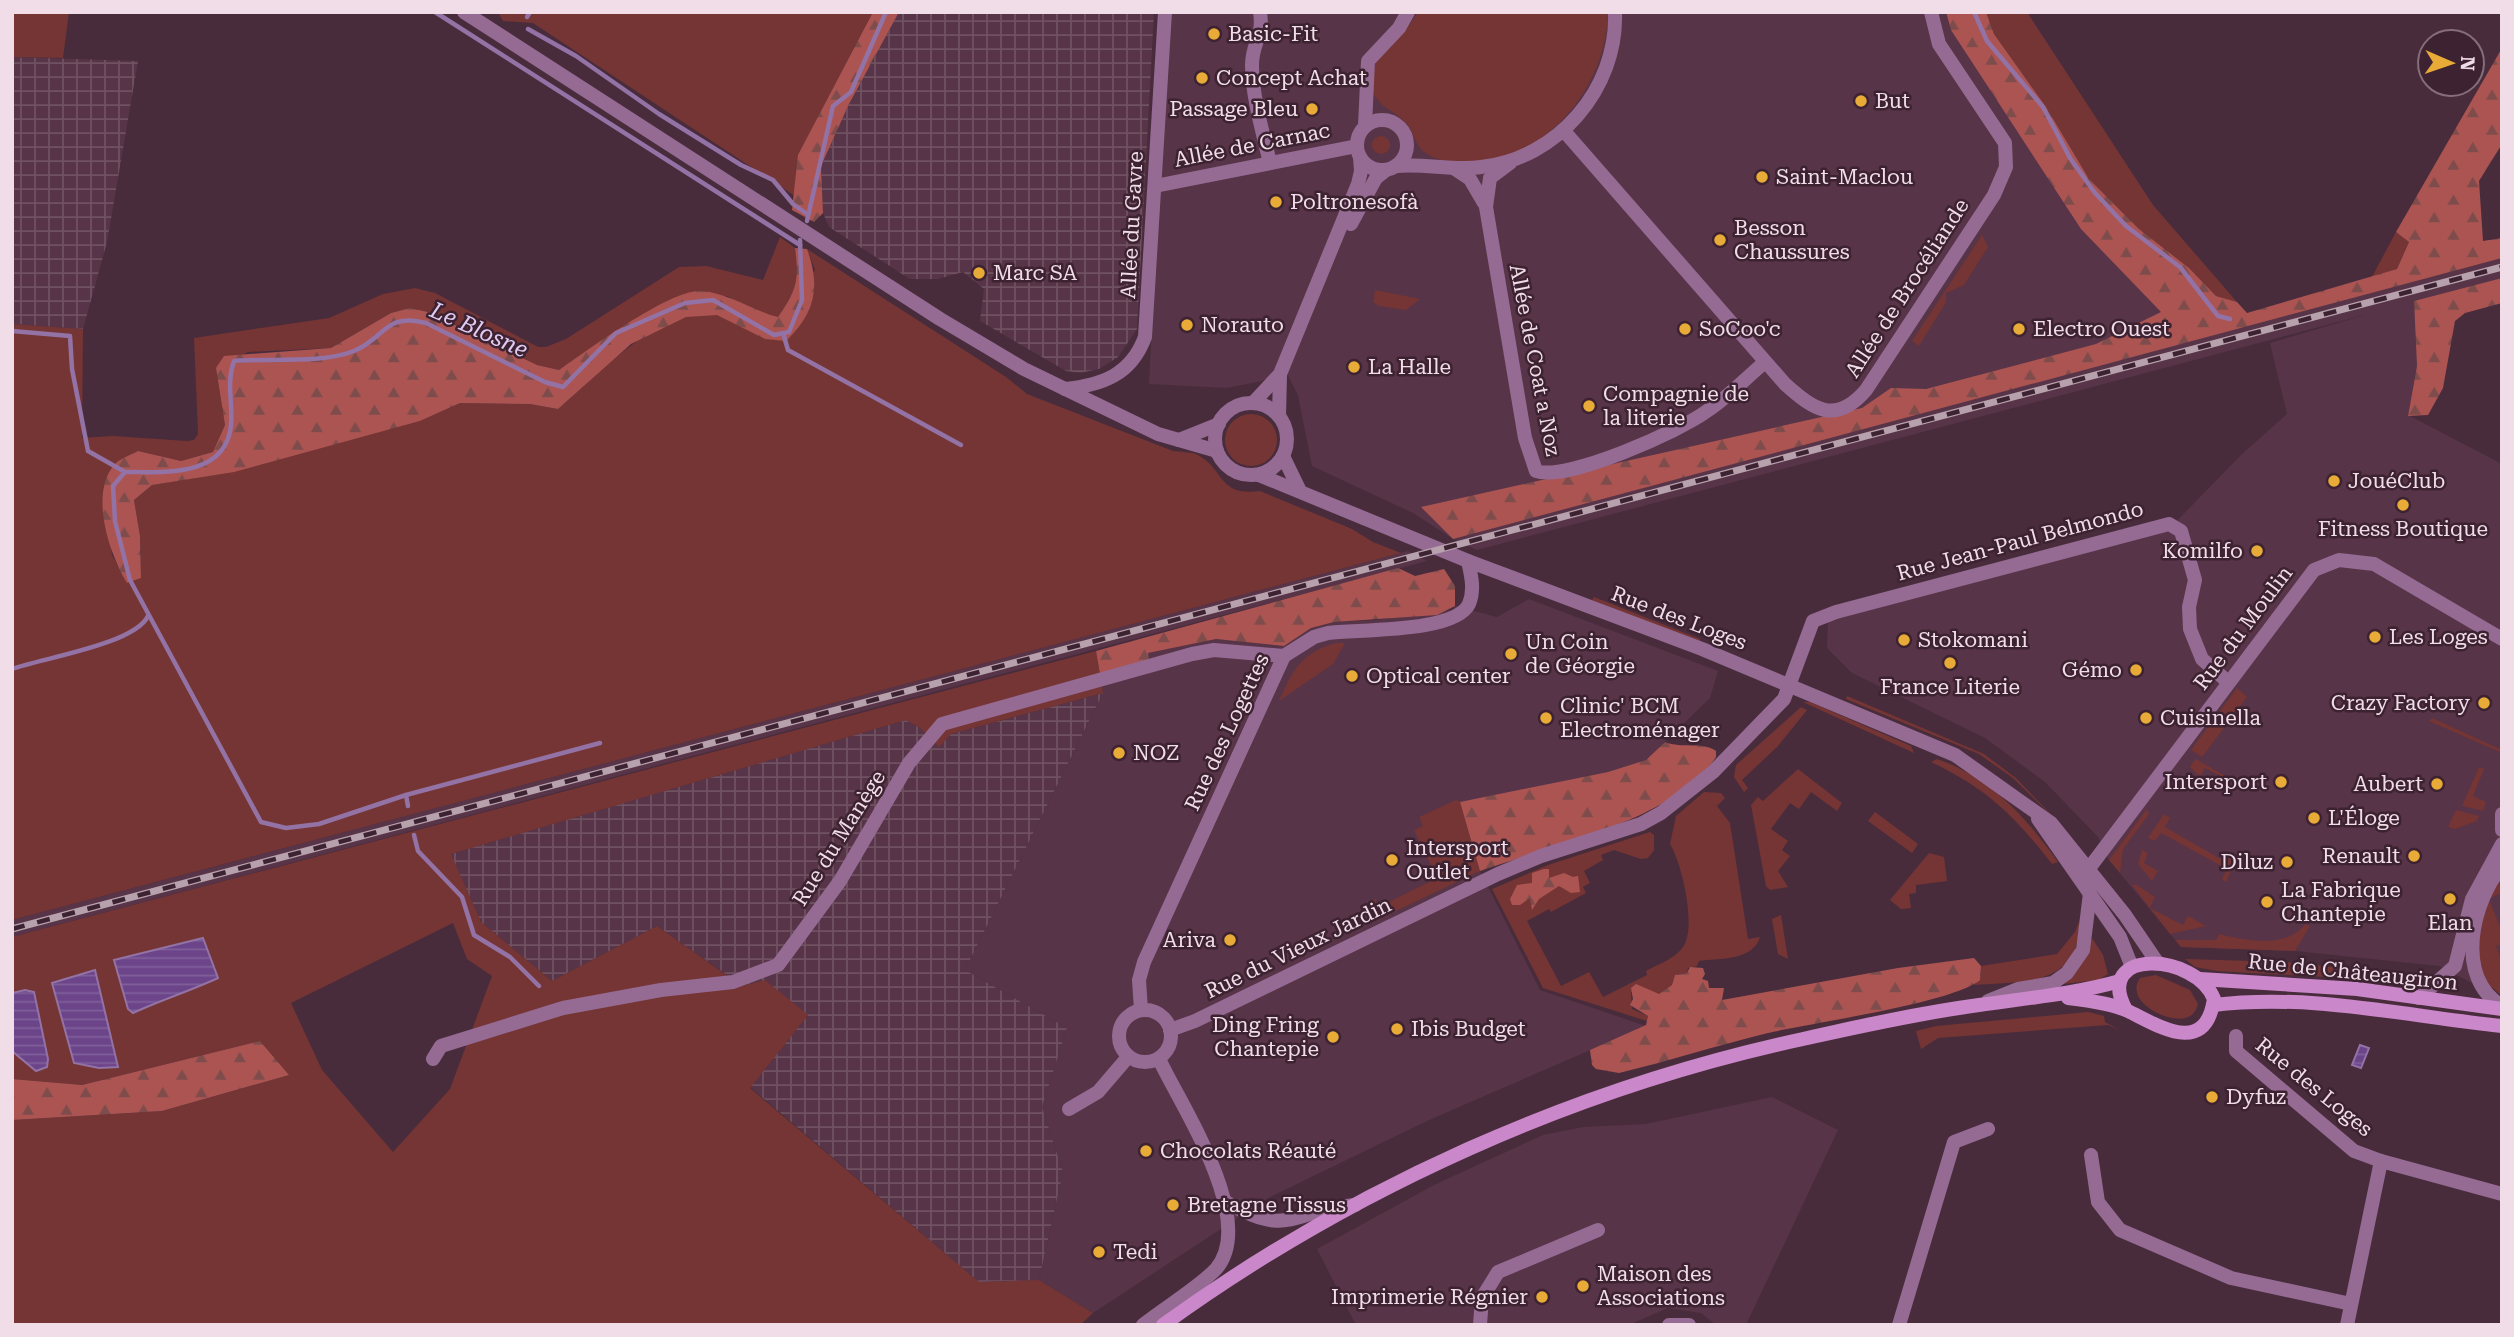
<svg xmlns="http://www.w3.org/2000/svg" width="2514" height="1337" font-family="'Roboto Serif',serif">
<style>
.built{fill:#573447}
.industrial{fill:url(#industrial-grid)}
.green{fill:#753534;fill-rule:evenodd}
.forest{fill:url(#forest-firs)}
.water{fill:url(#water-rules);stroke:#9372a5;stroke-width:2}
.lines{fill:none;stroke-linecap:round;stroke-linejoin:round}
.stream{stroke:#9372a5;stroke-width:4.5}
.minor{stroke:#956b94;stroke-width:14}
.tertiary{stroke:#956b94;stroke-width:14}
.secondary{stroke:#ca87c9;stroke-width:14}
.rail-casing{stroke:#b7a1ad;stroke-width:7}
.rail{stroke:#3d2231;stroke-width:4.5;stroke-dasharray:13;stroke-linecap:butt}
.poi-dot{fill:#e8ab37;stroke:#3d2231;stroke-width:2.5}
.labels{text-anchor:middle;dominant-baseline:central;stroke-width:5;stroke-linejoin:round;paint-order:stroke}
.poi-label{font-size:21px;fill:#f0dde7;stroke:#3d2231;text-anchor:start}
.street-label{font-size:21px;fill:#f0dde7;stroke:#3d2231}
.water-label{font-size:23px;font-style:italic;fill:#e0cbf3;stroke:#3d2231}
</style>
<defs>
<pattern id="industrial-grid" width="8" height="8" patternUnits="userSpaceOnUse" patternTransform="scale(1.75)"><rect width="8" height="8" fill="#573447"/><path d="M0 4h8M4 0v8" fill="none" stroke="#6f5162"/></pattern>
<pattern id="forest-firs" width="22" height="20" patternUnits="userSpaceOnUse" patternTransform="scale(1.75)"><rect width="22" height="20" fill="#ac5452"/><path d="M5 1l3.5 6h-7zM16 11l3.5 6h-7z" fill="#7f4c4c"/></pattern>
<pattern id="water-rules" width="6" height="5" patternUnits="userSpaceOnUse" patternTransform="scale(1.75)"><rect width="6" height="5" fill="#6b4489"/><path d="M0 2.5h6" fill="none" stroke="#805f9a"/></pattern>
</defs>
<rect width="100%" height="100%" fill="#482c3c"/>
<g class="built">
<path d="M1168 12H1946L1951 30 2220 332 2502 258V278L2414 301 2417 366 2408 415 2502 464V983H2472L2439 966 2295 951 2181 947 2109 860 2098 837 2045 782 1985 738 1852 673 1827 648 1828 621 2168 530 2241 455 2287 414 2270 343 2368 314 1477 550 1453 539 1413 513 1312 466 1298 395 1284 368 1262 381 1227 388 1149 384Z"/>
<path d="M1408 551 1427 561 12 937V920Z"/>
<path d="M1529 599 1718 671 1710 698 1646 760 1608 772 1460 803 1480 871 1540 990 1646 1026 1429 1120 1268 1198 1093 1313 1039 1280 1063 1172 1042 1107 1067 1028 965 970 1103 693 1100 674 1149 658 1148 653 1216 639 1284 646 1311 628 1334 622 1376 620 1452 610 1455 606 1497 617Z"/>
<path d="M1772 1097 1838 1130 1746 1325H1716L1701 1313 1668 1308 1633 1323 1611 1325H1356L1317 1249 1434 1185 1543 1135 1583 1127 1646 1124Z"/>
</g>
<g class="industrial">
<path d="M899 12H1154L1137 329 1118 357 1099 369 1080 373 1066 371 980 321 984 289 963 272 938 279H910L829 227 823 213 821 166 849 104Z"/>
<path d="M12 57 138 61 107 242 83 329 12 324Z"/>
<path d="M1103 693 965 970 1067 1028 1042 1107 1063 1172 1039 1280 979 1282 750 1087 808 1015 743 986 657 926 552 981 481 922 450 854 906 720 920 728 939 746 951 734Z"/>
</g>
<g class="green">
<path d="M12 12H69L63 58 12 57Z"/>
<path d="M498 12H873L816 121 795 196 533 23 503 21Z"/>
<path d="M1417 12H1608C1607 86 1547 161 1470 162 1455 162 1437 162 1424 152 1414 144 1414 130 1404 121 1386 104 1367 104 1373 72 1378 48 1408 35 1417 12Z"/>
<path d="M1986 12H2027L2153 205 2237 302 2216 296 2189 268 2139 229 2089 179 2046 107 1994 34Z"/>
<circle cx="1381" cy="145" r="9"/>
<path d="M2396 232 2409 242 2397 269 2372 277Z"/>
<path d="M1982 235 1988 247 1964 285 1946 293V302L1919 346 1912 341Z"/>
<path d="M780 237 795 248C799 280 797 290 778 317L756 311 727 296 630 322 559 370 537 365 428 312 410 308 391 313 331 348 248 352 216 368 225 425 213 452 181 461 138 451 114 464 104 489 112 555 127 583 141 578 140 536 134 500 152 485 234 471 420 421 460 403 530 404 558 409C599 375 657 307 717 315 733 317 751 331 765 339L815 270 807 249 1006 377 1027 394 1173 451C1180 452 1190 452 1196 454 1225 468 1217 497 1260 491L1352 529 1373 542 1401 553 12 920V324L83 329 82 438 113 436 187 441 194 440 198 434 194 338 329 318 383 294 415 288 435 293 538 347H546L566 339 679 267 706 266 763 280Z"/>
<path d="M1375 290 1420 299 1406 310 1379 306 1373 302Z"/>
<circle cx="1251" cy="440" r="26"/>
<path d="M1594 597 1700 639V642L1592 600Z"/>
<path d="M1336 643H1345L1333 664 1279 701C1292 671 1302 652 1336 643Z"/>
<path d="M1096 651 1103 693 951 734 939 747 920 728 906 720 451 854 481 922 552 981 657 926 742 986 765 980 808 1015 750 1088 979 1282 1039 1280 1093 1313 1080 1325H12V1120L162 1111 289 1075 260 1041 82 1085 12 1079V937ZM453 923 467 959 492 976 450 1089 393 1152 322 1070 291 1003Z"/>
<path d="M2237 688 2247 697 2202 757 2191 750Z"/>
<path d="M1847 696 1984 754 2016 778 2059 823 2013 778 1979 754 1846 699Z"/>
<path d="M1803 702H1810L1911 746 1914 753Z"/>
<path d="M1801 707 1807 710 1778 746 1742 780 1748 788 1744 792 1734 777 1736 765Z"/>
<path d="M2432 718 2502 750V753L2429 721Z"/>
<path d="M1937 759C1990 777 2026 817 2058 862L2052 864C2015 816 1986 788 1931 762Z"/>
<path d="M2196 759 2225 776 2224 778 2205 768 2200 777 2190 767Z"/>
<path d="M2479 767 2484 769 2473 796 2486 802 2483 811 2462 806Z"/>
<path d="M1798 769 1842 803 1837 811 1811 792 1799 809 1790 803 1771 829 1788 841 1782 850 1790 856 1778 871 1788 887 1770 890 1766 886 1751 805 1758 797 1763 801Z"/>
<path d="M1704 792 1721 793 1725 798 1717 806 1730 823 1748 939 1760 937C1753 961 1720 958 1699 961L1697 966 1688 968 1687 973 1675 975 1672 985 1659 994 1631 992 1632 1009 1648 1016 1647 1021 1543 988 1492 889 1548 865 1650 832 1654 835V850L1648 858 1641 859 1614 850 1601 855 1603 860 1584 871 1590 883 1583 887 1586 893 1551 912 1549 909 1527 921 1561 986 1589 972 1603 997 1647 975 1646 971C1658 964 1675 959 1683 947 1697 928 1682 863 1670 844L1676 816Z"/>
<path d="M1456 800 1460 802 1480 871 1373 922 1364 905 1375 899 1379 907 1437 878 1414 830 1423 826 1419 817Z"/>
<path d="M2147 809 2149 814 2123 849 2120 873 2109 860Z"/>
<path d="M2456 810 2479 816 2477 821 2455 829 2448 827Z"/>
<path d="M1875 812 1918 844 1912 853 1868 821Z"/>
<path d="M2164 814 2170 818 2165 827 2226 862 2231 852 2234 853 2232 869 2226 882 2222 879 2227 869 2161 833 2155 841 2148 838Z"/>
<path d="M2142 850 2148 853 2144 863 2158 871 2152 881 2138 864Z"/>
<path d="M1929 853 1944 857 1947 881 1916 885V893L1909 894 1911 908 1901 909 1890 900Z"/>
<path d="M2502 875V892L2489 899 2502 932V944L2496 946 2502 962V996C2494 989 2483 981 2480 971 2472 941 2487 900 2502 875Z"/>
<path d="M2132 885H2137L2155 897 2150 908 2183 925 2188 916 2206 926 2170 934Z"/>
<path d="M1781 915 1788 959 1778 954 1772 919Z"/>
<path d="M2080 919C2079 927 2079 938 2076 946 2064 987 2007 982 1974 985L1981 975V966L2057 954 2075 932Z"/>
<path d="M2305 924 2310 926 2295 951 2181 947 2175 940H2216L2219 934C2245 940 2286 950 2305 924Z"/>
<path d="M2092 938 2103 955 2108 974 2098 980 2054 985 2081 963Z"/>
<path d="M2185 959 2287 962 2434 978 2420 985H2401L2344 978 2217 971 2195 967Z"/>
<path d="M2156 975 2190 990 2198 1004C2196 1010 2194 1015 2188 1017 2172 1025 2123 1003 2140 978Z"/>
<path d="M2088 1012 2104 1016 2105 1022 2121 1031 2108 1025 1938 1038 1921 1049 1916 1031 1936 1026Z"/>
</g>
<g class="forest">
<path d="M873 12H899L849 104 821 166 823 213 814 222 792 210 798 155Z"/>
<path d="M1946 12H1986L1994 34 2046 107 2089 179 2139 229 2189 268 2216 296 2237 302 2247 313 2397 269 2409 242 2396 232 2502 48V144L2479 181 2483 241 2502 238V258L1453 539 1421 507 1862 408 1891 388 1926 389 2096 344 2161 312 2081 229 1951 30Z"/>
<path d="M795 248 807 249C821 287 815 313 786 341L765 339 717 315 686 317 631 344 558 409 530 404 460 403 420 421 234 472 152 485 134 500 140 536 141 578 127 583C110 555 89 495 114 465 119 459 131 455 138 451L181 461 213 452 225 425 216 368 224 356 331 348 391 313 410 308 428 312 537 365 559 370C586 351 672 288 701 291 729 293 751 310 778 317 797 290 799 280 795 248Z"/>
<path d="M2502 278V303L2465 313 2455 321 2443 388 2428 415 2408 416 2417 366 2414 301Z"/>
<path d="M1398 568 1415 576 1444 569 1455 586V606L1437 615 1334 622 1311 628 1284 646 1216 639 1148 653 1149 659 1100 674 1096 651Z"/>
<path d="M1665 742C1682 749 1702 741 1716 751V757C1677 819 1548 847 1480 871L1460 802 1608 772 1646 760Z"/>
<path d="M1544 869H1549V878L1564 873 1573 877 1578 876 1580 892 1571 893 1559 886 1539 899 1532 910 1530 898 1520 905H1512L1510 899 1517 885 1532 883V873Z"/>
<path d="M1974 958 1981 966 1980 980C1953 1003 1810 1023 1768 1033 1718 1045 1669 1061 1619 1073L1596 1069 1592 1065 1590 1050 1646 1025 1648 1016 1630 1005 1633 999 1631 988 1636 984 1659 994 1672 985 1675 975 1687 973 1690 967 1703 968 1705 974 1702 979 1708 981 1709 988H1724L1722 1000 1898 968Z"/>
<path d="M260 1041 289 1075 162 1111 12 1120V1079L82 1085Z"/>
</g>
<g class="water">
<path d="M203 938 218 978C190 991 161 1000 133 1013L128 1009 114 960Z"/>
<path d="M95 970 118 1067 99 1068 74 1063 52 983Z"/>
<path d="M25 990 34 992 48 1059 47 1067 36 1071 12 1051V993Z"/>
<path d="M2360 1045 2369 1048 2361 1068 2352 1065Z"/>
</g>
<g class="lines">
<g class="stream">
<path d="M435 12 800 245"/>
<path d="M1974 12 1987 41 2043 107 2070 158 2095 193 2126 226 2180 267 2218 316 2230 319"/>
<path d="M527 17 530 12"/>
<path d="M528 29 576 56 659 114 741 165 773 180 793 204 807 214"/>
<path d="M807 221 833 106 851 92 886 12"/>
<path d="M12 331 70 336 72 369 88 451 125 472"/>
<path d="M783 333 788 350 961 445"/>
<path d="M12 669C43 658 135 644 148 616"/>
<path d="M600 743 406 795 319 824 286 828 261 822 130 580 115 521 113 486 125 472C163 472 226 478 231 425 233 403 226 383 234 361 271 358 320 364 354 351 385 338 386 312 426 323L545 382 563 387 616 333 685 303 713 300 774 335 789 332 802 300 800 240"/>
<path d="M406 795 408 806"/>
<path d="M414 835 418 851 462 897 474 935 510 957 539 986"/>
</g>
<g class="minor">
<path d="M1260 12C1264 37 1252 42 1252 65 1252 96 1263 133 1270 163"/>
<circle cx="1382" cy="145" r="25"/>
<path d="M1365 126 1368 61 1399 28 1408 12"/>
<path d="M1564 131 1785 384C1813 409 1835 426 1866 390L1994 195 2006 167 2005 143 1939 44 1931 12"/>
<path d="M1510 163 1490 178 1486 207 1525 438 1536 471C1566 482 1680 431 1707 411 1728 397 1746 378 1765 362"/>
<path d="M1396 166C1424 163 1453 171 1481 167 1557 159 1618 89 1615 12"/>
<path d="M1455 169 1470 179 1484 203"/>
<path d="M1155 186 1357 146"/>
<path d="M1351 224 1376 178 1386 170"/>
<path d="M1065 389C1102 385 1131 375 1145 337L1165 12"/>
<path d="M1253 403 1280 374 1358 184 1361 171 1360 157"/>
<path d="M1279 416 1280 375"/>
<path d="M2502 814V830"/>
<path d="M2502 866C2472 902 2454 978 2502 1006"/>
<path d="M2081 879 2314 570 2339 560 2374 564 2502 639"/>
<path d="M2419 998 2455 966 2472 899 2502 844"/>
<circle cx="1145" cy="1036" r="26"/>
<path d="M1141 1010 1139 980 1144 962 1284 656 1314 637 1328 633C1359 629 1455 633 1469 604 1475 589 1471 575 1468 561"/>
<path d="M1170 1030 1195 1021 1498 874 1541 856 1641 824 1661 813 1713 772 1784 699 1813 621 1836 612 2169 524 2181 531 2195 580 2189 607 2190 629 2202 659 2228 682"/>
<path d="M2236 1036V1051L2354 1151 2381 1161"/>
<path d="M433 1059 441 1046 563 1008 661 990 733 982 778 965 840 881 909 763 942 724 1192 654 1214 650 1284 656"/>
<path d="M1069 1109 1098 1092 1128 1057"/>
<path d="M2091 1155 2098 1202 2120 1230 2231 1278 2351 1304"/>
<path d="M1226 1202C1291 1240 1292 1209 1355 1205"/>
<path d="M1143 1325C1164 1308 1198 1288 1216 1269 1258 1220 1181 1106 1159 1059"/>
<path d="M1480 1325 1482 1298 1498 1272 1598 1230"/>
<path d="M1899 1325 1954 1142 1988 1129"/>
</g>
<g class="tertiary">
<path d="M464 12 940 319 1024 369 1158 434 1217 451"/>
<circle cx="1251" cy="439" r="36"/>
<path d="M1179 440 1219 424"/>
<path d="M1283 456 1299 489"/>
<path d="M1259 475 1468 561 1702 649 1955 755 2051 823 2125 915 2157 962"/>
<path d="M2038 819 2120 937 2132 967"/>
<path d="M1988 1001 2018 989 2053 983 2067 973 2083 950 2090 893"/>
<path d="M1669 1325H1689"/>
<path d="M2347 1325 2381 1161 2502 1194"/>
</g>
<g class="secondary">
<path d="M2200 979 2357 989 2502 1009"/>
<path d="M2068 998C2086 1000 2111 1003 2128 1011 2159 1026 2205 1057 2214 999 2196 953 2092 947 2126 1010"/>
<path d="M2213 1005C2311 993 2405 1016 2502 1026"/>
<path d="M1163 1325C1352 1188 1575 1088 1803 1039 1861 1026 1920 1013 1979 1005 2027 998 2074 994 2120 981"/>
</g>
<defs>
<path id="rail" d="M12 929 2502 267"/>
</defs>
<use href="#rail" class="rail-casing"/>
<use href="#rail" class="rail"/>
</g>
<g class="poi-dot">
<circle cx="1214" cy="34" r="7"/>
<circle cx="1202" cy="78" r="7"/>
<circle cx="1861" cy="101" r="7"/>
<circle cx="1312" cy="109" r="7"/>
<circle cx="1762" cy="177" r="7"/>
<circle cx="1276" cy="202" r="7"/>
<circle cx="1720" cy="240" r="7"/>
<circle cx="979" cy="273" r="7"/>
<circle cx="1187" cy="325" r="7"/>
<circle cx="1685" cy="329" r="7"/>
<circle cx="2019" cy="329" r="7"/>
<circle cx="1354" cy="367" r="7"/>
<circle cx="1589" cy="406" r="7"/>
<circle cx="2334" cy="481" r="7"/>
<circle cx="2403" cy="505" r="7"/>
<circle cx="2257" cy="551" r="7"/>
<circle cx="2375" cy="637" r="7"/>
<circle cx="1904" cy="640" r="7"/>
<circle cx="1511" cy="654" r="7"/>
<circle cx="1950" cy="663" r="7"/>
<circle cx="2136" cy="670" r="7"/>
<circle cx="1352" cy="676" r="7"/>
<circle cx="2484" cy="703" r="7"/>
<circle cx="1546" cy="718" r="7"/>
<circle cx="2146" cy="718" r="7"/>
<circle cx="1119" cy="753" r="7"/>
<circle cx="2281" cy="782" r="7"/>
<circle cx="2437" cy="784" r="7"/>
<circle cx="2314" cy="818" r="7"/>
<circle cx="2414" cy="856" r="7"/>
<circle cx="1392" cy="860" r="7"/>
<circle cx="2287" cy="862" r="7"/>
<circle cx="2450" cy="899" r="7"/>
<circle cx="2267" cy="902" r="7"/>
<circle cx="1230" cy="940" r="7"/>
<circle cx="1397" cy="1029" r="7"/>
<circle cx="1333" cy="1037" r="7"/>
<circle cx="2212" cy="1097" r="7"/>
<circle cx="1146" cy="1151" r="7"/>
<circle cx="1173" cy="1205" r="7"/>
<circle cx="1099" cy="1252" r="7"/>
<circle cx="1583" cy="1286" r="7"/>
<circle cx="1542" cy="1297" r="7"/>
</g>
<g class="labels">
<g class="poi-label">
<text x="1228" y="34">Basic-Fit</text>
<text x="1216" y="78">Concept Achat</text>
<text x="1875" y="101">But</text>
<text x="1298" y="109" text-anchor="end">Passage Bleu</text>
<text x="1776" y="177">Saint-Maclou</text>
<text x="1290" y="202">Poltronesofà</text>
<text x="1734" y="228">Besson<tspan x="1734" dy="24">Chaussures</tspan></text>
<text x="993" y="273">Marc SA</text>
<text x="1201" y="325">Norauto</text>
<text x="1699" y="329">SoCoo'c</text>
<text x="2033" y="329">Electro Ouest</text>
<text x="1368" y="367">La Halle</text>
<text x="1603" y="394">Compagnie de<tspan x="1603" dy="24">la literie</tspan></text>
<text x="2348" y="481">JouéClub</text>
<text x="2403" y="529" text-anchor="middle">Fitness Boutique</text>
<text x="2243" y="551" text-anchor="end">Komilfo</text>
<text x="2389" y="637">Les Loges</text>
<text x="1918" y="640">Stokomani</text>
<text x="1525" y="642">Un Coin<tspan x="1525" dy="24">de Géorgie</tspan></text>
<text x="2122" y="670" text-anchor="end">Gémo</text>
<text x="1366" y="676">Optical center</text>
<text x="1950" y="687" text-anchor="middle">France Literie</text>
<text x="2470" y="703" text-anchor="end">Crazy Factory</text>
<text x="1560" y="706">Clinic' BCM<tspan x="1560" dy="24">Electroménager</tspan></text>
<text x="2160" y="718">Cuisinella</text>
<text x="1133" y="753">NOZ</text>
<text x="2267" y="782" text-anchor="end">Intersport</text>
<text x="2423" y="784" text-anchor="end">Aubert</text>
<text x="2328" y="818">L'Éloge</text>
<text x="1406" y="848">Intersport<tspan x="1406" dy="24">Outlet</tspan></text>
<text x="2400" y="856" text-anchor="end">Renault</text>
<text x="2273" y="862" text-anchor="end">Diluz</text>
<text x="2281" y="890">La Fabrique<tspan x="2281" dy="24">Chantepie</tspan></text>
<text x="2450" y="923" text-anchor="middle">Elan</text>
<text x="1216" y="940" text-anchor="end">Ariva</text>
<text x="1319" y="1025" text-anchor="end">Ding Fring<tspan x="1319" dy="24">Chantepie</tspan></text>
<text x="1411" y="1029">Ibis Budget</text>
<text x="2226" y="1097">Dyfuz</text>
<text x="1160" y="1151">Chocolats Réauté</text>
<text x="1187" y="1205">Bretagne Tissus</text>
<text x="1113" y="1252">Tedi</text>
<text x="1597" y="1274">Maison des<tspan x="1597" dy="24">Associations</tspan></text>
<text x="1528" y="1297" text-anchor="end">Imprimerie Régnier</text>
</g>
<g class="street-label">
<text transform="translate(1252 145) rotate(-11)">Allée de Carnac</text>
<text transform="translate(1132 225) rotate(-87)">Allée du Gavre</text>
<text transform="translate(1907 288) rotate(-57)">Allée de Brocéliande</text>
<text transform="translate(1535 360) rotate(79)">Allée de Coat a Noz</text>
<text transform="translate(2020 541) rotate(-15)">Rue Jean-Paul Belmondo</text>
<text transform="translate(1679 618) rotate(21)">Rue des Loges</text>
<text transform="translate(2243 628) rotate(-53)">Rue du Moulin</text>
<text transform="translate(1227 732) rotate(-65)">Rue des Logettes</text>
<text transform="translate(839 838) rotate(-58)">Rue du Manège</text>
<text transform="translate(1298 948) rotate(-26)">Rue du Vieux Jardin</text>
<text transform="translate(2353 972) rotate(6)">Rue de Châteaugiron</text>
<text transform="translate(2314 1087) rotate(39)">Rue des Loges</text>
</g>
<g class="water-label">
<text transform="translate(479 330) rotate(24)">Le Blosne</text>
</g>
</g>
<rect width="2514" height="1337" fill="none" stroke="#f0dde7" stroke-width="28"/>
<g transform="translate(2451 63) rotate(92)"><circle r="33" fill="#3d2231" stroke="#856d7a" stroke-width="2"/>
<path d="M0-5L12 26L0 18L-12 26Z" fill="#e8ab37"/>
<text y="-10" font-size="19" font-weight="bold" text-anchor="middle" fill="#f0dde7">N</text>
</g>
</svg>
